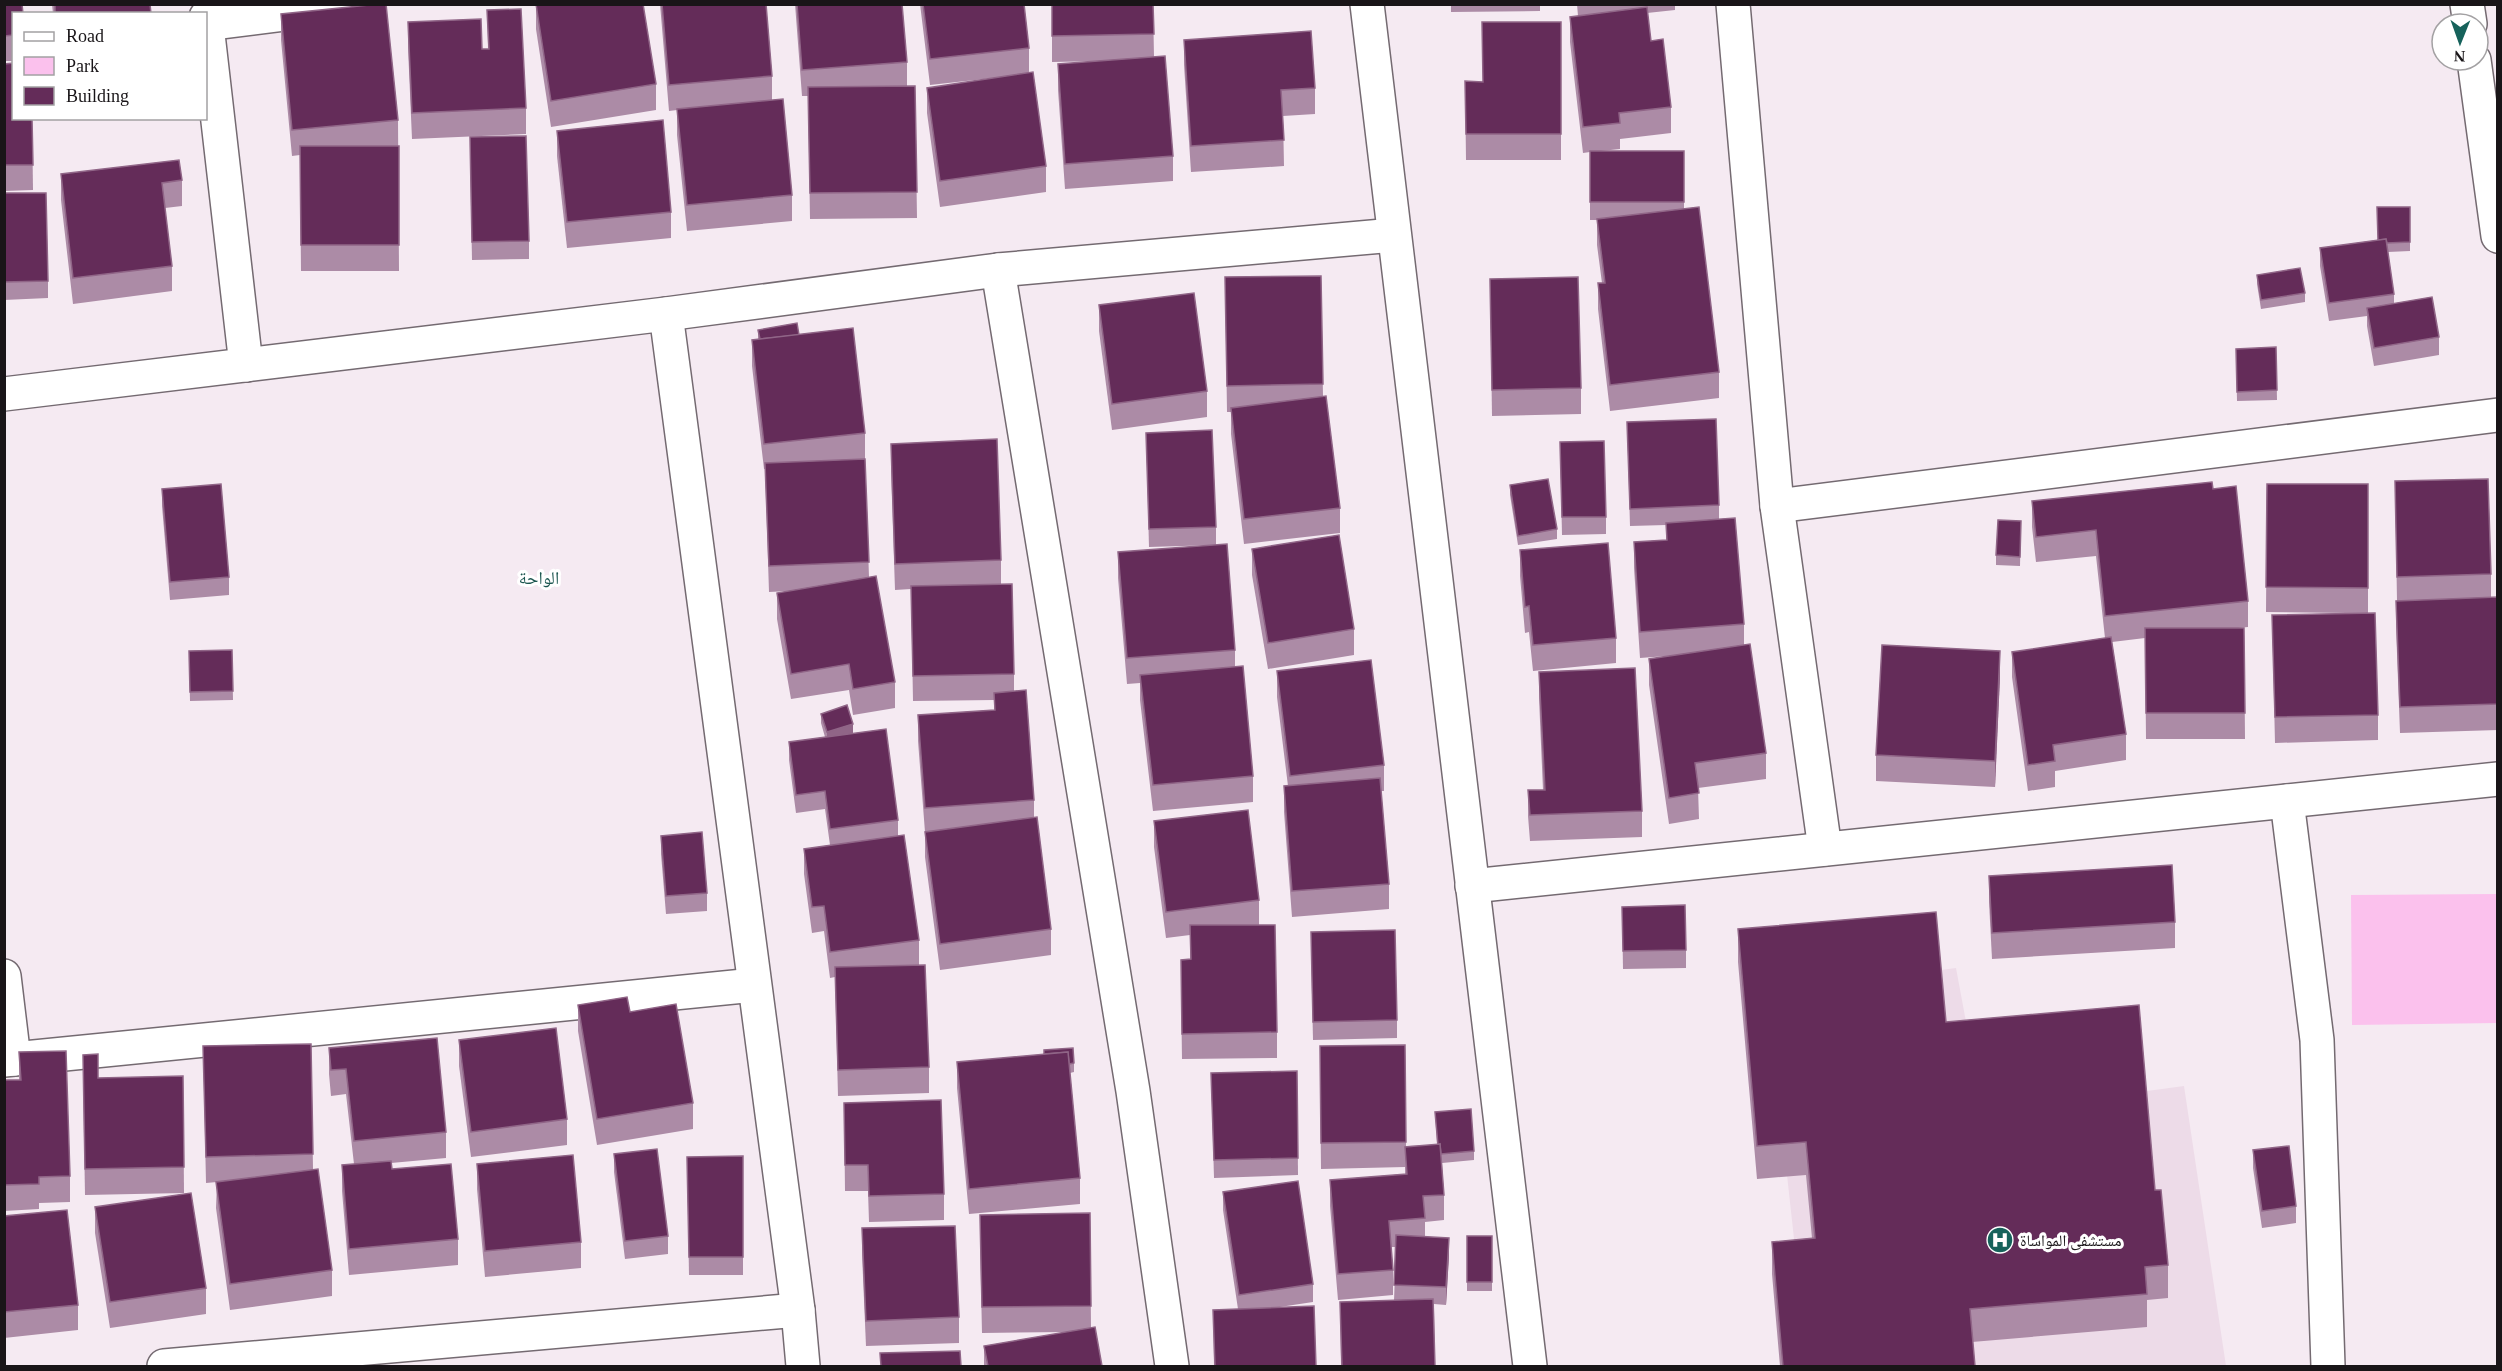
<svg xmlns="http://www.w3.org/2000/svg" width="2502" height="1371" font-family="'Times New Roman','Noto Naskh Arabic',serif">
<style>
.built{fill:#eddbe8}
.green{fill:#fbc1ed}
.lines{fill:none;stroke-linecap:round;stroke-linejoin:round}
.minor-casing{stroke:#746a71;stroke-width:36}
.minor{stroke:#fff;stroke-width:33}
.wall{fill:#ac8ba6}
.shaded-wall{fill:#906587}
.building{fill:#642c59;stroke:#906587;stroke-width:1.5}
.labels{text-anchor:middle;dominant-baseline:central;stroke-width:6;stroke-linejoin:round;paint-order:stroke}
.poi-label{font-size:16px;fill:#191518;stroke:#fff;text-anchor:start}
.neighbourhood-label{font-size:18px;fill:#1c5650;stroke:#fff}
</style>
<rect width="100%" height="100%" fill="#f5eaf2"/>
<path class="built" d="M1956 968 1983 1113 2184 1086 2226 1366H1808L1767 993Z"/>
<path class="green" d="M2497 894V1023L2352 1025 2351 895Z"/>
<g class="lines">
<defs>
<g id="minor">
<path d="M1367 4 1530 1366"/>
<path d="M1733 4 1777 506 1825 849"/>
<path d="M2467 4 2470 24"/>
<path d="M206 17 246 365"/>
<path d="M206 24 364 4"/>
<path d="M2474 60 2498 236"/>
<path d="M998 270 1133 1091 1172 1366"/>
<path d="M666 314 798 1310 803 1366"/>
<path d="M4 394 666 314 998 270 1394 235"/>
<path d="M1777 506 2498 415"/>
<path d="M2287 801 2317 1040 2328 1366"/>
<path d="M1472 886 2498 779"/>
<path d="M4 976 14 1059"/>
<path d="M4 1060 754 985"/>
<path d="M164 1366 798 1310"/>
</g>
</defs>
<use href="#minor" class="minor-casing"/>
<use href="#minor" class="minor"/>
</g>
<g class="wall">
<path d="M4 4 14 14V61H4Z"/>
<path d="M52 4H150L151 14H53Z"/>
<path d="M536 4 656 84V110L551 127 536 29Z"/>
<path d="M660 4H766L772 76V100L792 195V221L687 231 677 135V110L669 111Z"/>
<path d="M795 4H902L907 62V86H915L917 218 810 219 808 96H802Z"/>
<path d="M920 4H1024L1029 48V73L1046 166V192L940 207 927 113V88L993 78 930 85Z"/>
<path d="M1052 4H1153L1154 57 1173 156V181L1065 189 1058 90V64L1105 61 1052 62Z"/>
<path d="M1451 4H1540V11L1451 12Z"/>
<path d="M1577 4H1675V10L1647 13 1651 41 1671 107V133L1620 139V149L1601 151H1684V208L1719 372V398L1610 411 1598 309V283H1602L1597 245V220H1590V152L1583 153 1570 42V17L1578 16Z"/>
<path d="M487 10 526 108V134L412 139 408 48V22L482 49H488Z"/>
<path d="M281 14 398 120 399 271H301L300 155 292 156 281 40Z"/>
<path d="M1561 22V160H1466L1465 81 1482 82Z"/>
<path d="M1184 40 1315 88V114L1283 116 1284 166 1191 172 1184 65Z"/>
<path d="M4 64 32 118 33 190 4 191Z"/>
<path d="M557 131 671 212V238L567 248 557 156Z"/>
<path d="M470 155 529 241V259L472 260Z"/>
<path d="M61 174 182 180V206L165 208 172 266V291L73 304 61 200Z"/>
<path d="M4 193 48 281V298L4 300Z"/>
<path d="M2410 207V251L2388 252 2394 294V304L2439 337V355L2374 366 2367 326V316L2329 321 2320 266V248L2377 240Z"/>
<path d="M2257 275 2305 293V302L2261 309 2257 284Z"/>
<path d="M1321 276 1323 397 1340 508V533L1244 544 1231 434V412H1227L1225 277Z"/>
<path d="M1490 279 1581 388V414L1492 416Z"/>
<path d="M1099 305 1207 391V417L1112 430 1099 331Z"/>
<path d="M758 330 799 335 865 433V458L869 577 895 682V708L853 715 849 690 791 699 777 619V593L789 591 769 592 765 469H764L752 366V340L758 339Z"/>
<path d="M2276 347 2277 400 2237 401 2236 349Z"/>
<path d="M1627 422 1719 505V519L1744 624V645L1766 753V779L1698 788 1699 819 1669 824 1649 685V659L1667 656 1640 658 1634 568V542L1666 540V525L1630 526Z"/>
<path d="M1146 433 1216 527V545L1149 547Z"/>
<path d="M1560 442 1606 517V534L1562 535Z"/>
<path d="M891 444 1001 560V584L1014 674V691L1034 800V818L1051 929V955L940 970 925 857V832L918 741V715L994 710V700L913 701 911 589 895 590 891 470Z"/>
<path d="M2395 481 2491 574V598L2498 597V730L2400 733 2396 627V601H2397Z"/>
<path d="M2267 484H2368V613L2378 715V740L2275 743 2272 615 2347 613 2266 612Z"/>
<path d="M1510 485 1557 529V539L1518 545 1510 495Z"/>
<path d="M162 489 229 577V595L170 600 162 506Z"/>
<path d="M2213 489 2248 601V627L2238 628H2244L2245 739H2146L2145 638 2112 642 2126 734V760L2055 771V787L2028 791 2012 677V652L2105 638 2096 556 2036 562 2032 527V501Z"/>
<path d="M2021 521 2020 566 1996 565V555Z"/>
<path d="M1252 549 1354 629V655L1268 669 1252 575Z"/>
<path d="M1520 550 1616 638V663L1533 671 1529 632 1525 633 1520 576Z"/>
<path d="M1118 552 1235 650V667L1253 776V802L1153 811 1140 700V683L1127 684 1118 578Z"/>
<path d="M232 650 233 700 190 701 189 651Z"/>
<path d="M1277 671 1384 765V791H1381L1389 884V909L1292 917 1284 812V786H1288L1277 697Z"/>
<path d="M1539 672 1642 811V837L1530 841 1528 816V790H1543L1539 698Z"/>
<path d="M2000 677 1995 787 1876 781V755Z"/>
<path d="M821 714 853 733 849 734 898 820V836L919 940V965L929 1067V1093L838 1096 835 977 830 978 824 931 812 933 804 874V849L830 845 825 809 796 813 789 760V742L825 737 821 723Z"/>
<path d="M1154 821 1259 900V925L1277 1032V1058L1182 1059 1181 986 1190 959V935L1166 938 1154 847Z"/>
<path d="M661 836 707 893V911L666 914 661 854Z"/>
<path d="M1989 876 2175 922V948L1992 959 1989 902Z"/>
<path d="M1622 907 1686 950V968L1623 969Z"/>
<path d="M1738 929 1946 1022 2155 1190 2168 1265V1298L2147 1300V1327L1972 1342 1975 1366H1780L1772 1274V1242L1812 1238 1806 1175 1757 1179 1738 962Z"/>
<path d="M1311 950 1397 1020V1038L1313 1040Z"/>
<path d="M578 1005 630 1012 693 1103V1129L597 1145 578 1031Z"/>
<path d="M459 1040 567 1119V1145L471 1157 459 1066Z"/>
<path d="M311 1044 313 1169 332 1270V1296L230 1310 216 1208 217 1182 206 1183 203 1046Z"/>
<path d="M1405 1045 1406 1146 1437 1145 1435 1112 1474 1151V1160L1442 1163 1444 1195V1220L1425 1222V1237L1449 1256 1446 1305 1434 1304 1435 1366H1341L1340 1302 1394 1301 1396 1247H1391L1393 1270V1295L1338 1300 1330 1206V1180L1405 1174V1167L1321 1169 1320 1072Z"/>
<path d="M329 1048 446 1132V1158L391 1163 392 1169 458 1239V1265L349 1275 342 1191V1165L354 1164 346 1094 331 1096 329 1074Z"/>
<path d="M19 1052 70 1176V1202L39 1203V1209L4 1211V1080H19Z"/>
<path d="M957 1062 1074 1063V1072L1070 1073 1080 1178V1204L969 1214 957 1088Z"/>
<path d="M1297 1071 1298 1175 1214 1178 1211 1073Z"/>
<path d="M183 1076 184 1193 85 1195 83 1081 98 1078Z"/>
<path d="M844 1103 944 1194V1220L869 1222 868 1191H845Z"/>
<path d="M2253 1150 2296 1206V1223L2262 1228 2253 1168Z"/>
<path d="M614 1154 668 1236V1254L625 1259 614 1172Z"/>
<path d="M687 1157 743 1257V1275H689Z"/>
<path d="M477 1164 581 1242V1268L485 1277 477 1189Z"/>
<path d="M1223 1192 1313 1284V1302L1273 1308 1316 1366H1214L1213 1310 1238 1309 1223 1210Z"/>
<path d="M95 1207 206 1288V1314L110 1328 95 1233Z"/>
<path d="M1090 1213 1091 1328 1102 1366H984V1346L1067 1332 982 1333 980 1241Z"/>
<path d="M4 1216 78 1305V1330L4 1338Z"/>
<path d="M862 1228 959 1317V1343L866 1346 862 1254Z"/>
<rect x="1467" y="1236" width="25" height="55"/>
</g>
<g class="shaded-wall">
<path d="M2000 651V677L1995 787V761Z"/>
<path d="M853 724V733L827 741V732Z"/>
<path d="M1449 1238V1256L1446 1305V1287Z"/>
</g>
<g class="building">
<path d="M4 4H22L23 14H14V35L4 36Z"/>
<path d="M55 4H150L151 14H55Z"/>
<path d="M379 4H386L398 120 292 130 281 14Z"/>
<path d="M536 4H643L656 84 551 101Z"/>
<path d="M662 4H766L772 76 669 85Z"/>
<path d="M797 4H902L907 62 802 70Z"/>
<path d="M923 4H1024L1029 48 930 59Z"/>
<path d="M1052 4H1153L1154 34 1052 36Z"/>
<path d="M1647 7 1651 41 1663 39 1671 107 1619 113 1620 123 1583 127 1570 17Z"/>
<path d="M521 9 526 108 412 113 408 22 481 19 482 49H489L487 10Z"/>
<path d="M1482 22H1561V134H1466L1465 81 1483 82Z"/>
<path d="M1311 31 1315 88 1281 90 1284 140 1191 146 1184 40Z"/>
<path d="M1165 56 1173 156 1065 164 1058 64Z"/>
<path d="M14 63V118H32L33 165H4V64Z"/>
<path d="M1033 72 1046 166 940 181 927 88Z"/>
<path d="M915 86 917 192 810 193 808 87Z"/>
<path d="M783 99 792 195 687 205 677 109Z"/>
<path d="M663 120 671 212 567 222 557 131Z"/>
<path d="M526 136 529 241 472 242 470 137Z"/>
<path d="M300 146H399V245H301Z"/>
<rect x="1590" y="151" width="94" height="51"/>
<path d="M179 160 182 180 162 183 172 266 73 278 61 174Z"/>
<path d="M4 193H46L48 281 4 282Z"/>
<path d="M1699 207 1719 372 1610 385 1598 283H1605L1597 219Z"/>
<path d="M2377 207H2410V242L2387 243 2386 239 2378 240Z"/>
<path d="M2386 239 2394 294 2329 303 2320 248Z"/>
<path d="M2300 268 2305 293 2261 300 2257 275Z"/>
<path d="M1321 276 1323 384 1227 386 1225 277Z"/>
<path d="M1578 277 1581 388 1492 390 1490 279Z"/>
<path d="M1194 293 1207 391 1112 404 1099 305Z"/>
<path d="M2432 297 2439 337 2374 348 2367 308Z"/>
<path d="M797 323 799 335 760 339 758 330Z"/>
<path d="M853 328 865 433 764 444 752 340Z"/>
<path d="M2276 347 2277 390 2237 392 2236 349Z"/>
<path d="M1326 396 1340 508 1244 519 1231 408Z"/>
<path d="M1716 419 1719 505 1630 509 1627 422Z"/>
<path d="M1212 430 1216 527 1149 529 1146 433Z"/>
<path d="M997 439 1001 560 895 564 891 444Z"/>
<path d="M1604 441 1606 517H1562L1560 442Z"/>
<path d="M865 459 869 562 769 566 765 463Z"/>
<path d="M1548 479 1557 529 1518 536 1510 485Z"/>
<path d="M2488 479 2491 574 2397 577 2395 481Z"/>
<path d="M2212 482 2213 489 2236 486 2248 601 2105 616 2096 530 2036 537 2032 501Z"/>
<path d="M221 484 229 577 170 582 162 489Z"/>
<path d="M2267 484H2368V588L2266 587Z"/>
<path d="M1735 518 1744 624 1640 632 1634 542 1667 540 1666 523Z"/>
<path d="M1998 520 2021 521 2020 557 1996 555Z"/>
<path d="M1339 535 1354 629 1268 643 1252 549Z"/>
<path d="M1608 543 1616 638 1533 645 1529 606 1525 607 1520 550Z"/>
<path d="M1227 544 1235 650 1127 658 1118 552Z"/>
<path d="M876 576 895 682 853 689 849 664 791 674 777 593Z"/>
<path d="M1012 584 1014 674 913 676 911 586Z"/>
<path d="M2498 597V704L2400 707 2396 601Z"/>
<path d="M2375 613 2378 715 2275 717 2272 615Z"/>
<path d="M2145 628H2244L2245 713H2146Z"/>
<path d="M2111 637 2126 734 2053 745 2055 761 2028 765 2012 652Z"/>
<path d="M1750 644 1766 753 1695 763 1699 793 1669 798 1649 659Z"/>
<path d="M1882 645 2000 651 1995 761 1876 755Z"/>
<path d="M232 650 233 691 190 692 189 651Z"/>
<path d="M1371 660 1384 765 1290 776 1277 671Z"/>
<path d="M1243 666 1253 776 1153 785 1140 675Z"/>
<path d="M1635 668 1642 811 1530 815 1528 790H1545L1539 672Z"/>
<path d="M1026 690 1034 800 925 808 918 715 995 710 994 693Z"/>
<path d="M847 705 853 724 827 732 821 714Z"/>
<path d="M886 729 898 820 830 829 825 791 796 795 789 742Z"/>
<path d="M1380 778 1389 884 1292 891 1284 786Z"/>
<path d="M1248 810 1259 900 1166 912 1154 821Z"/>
<path d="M1037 817 1051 929 940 944 925 832Z"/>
<path d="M702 832 707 893 666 896 661 836Z"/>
<path d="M904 835 919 940 830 952 824 906 812 907 804 849Z"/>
<path d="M2172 865 2175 922 1992 933 1989 876Z"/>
<path d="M1685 905 1686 950 1623 951 1622 907Z"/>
<path d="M1936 912 1946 1022 2139 1005 2155 1190H2161L2168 1265 2145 1267 2147 1294 1970 1309 1975 1366H1783L1772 1242 1815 1238 1806 1142 1757 1146 1738 929Z"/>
<path d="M1190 925H1275L1277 1032 1182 1034 1181 960 1191 959Z"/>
<path d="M1395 930 1397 1020 1313 1022 1311 932Z"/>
<path d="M925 965 929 1067 838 1070 835 967Z"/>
<path d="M627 997 630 1012 676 1004 693 1103 597 1119 578 1005Z"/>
<path d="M556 1028 567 1119 471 1132 459 1040Z"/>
<path d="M437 1038 446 1132 354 1141 346 1069 331 1070 329 1048Z"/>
<path d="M311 1044 313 1154 206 1157 203 1046Z"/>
<path d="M1405 1045 1406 1142 1321 1143 1320 1046Z"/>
<path d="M1073 1048 1074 1063 1069 1064 1068 1052 1044 1054V1050Z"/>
<path d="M66 1051 70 1176 39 1177V1184L4 1185V1080H21L19 1052Z"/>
<path d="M1068 1052 1080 1178 969 1189 957 1062Z"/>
<path d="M98 1054V1078L183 1076 184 1167 85 1169 83 1055Z"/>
<path d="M1297 1071 1298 1158 1214 1160 1211 1073Z"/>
<path d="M941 1100 944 1194 869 1196 868 1165H845L844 1103Z"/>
<path d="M1471 1109 1474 1151 1441 1154 1440 1144 1438 1145 1435 1112Z"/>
<path d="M1440 1144 1444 1195 1423 1196 1425 1218 1389 1221 1393 1270 1338 1274 1330 1180 1407 1174 1405 1147Z"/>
<path d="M2289 1146 2296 1206 2262 1211 2253 1150Z"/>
<path d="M657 1149 668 1236 625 1241 614 1154Z"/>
<path d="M573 1155 581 1242 485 1251 477 1164Z"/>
<path d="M743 1156V1257H689L687 1157Z"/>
<path d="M391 1161 392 1169 451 1164 458 1239 349 1249 342 1165Z"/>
<path d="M318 1169 332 1270 230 1284 216 1182Z"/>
<path d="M1298 1181 1313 1284 1239 1295 1223 1192Z"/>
<path d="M191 1193 206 1288 110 1302 95 1207Z"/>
<path d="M67 1210 78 1305 4 1312V1216Z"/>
<path d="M1090 1213 1091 1306 982 1307 980 1215Z"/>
<path d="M955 1226 959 1317 866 1321 862 1228Z"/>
<path d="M1396 1235 1449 1238 1446 1287 1394 1285Z"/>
<rect x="1467" y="1236" width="25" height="46"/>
<path d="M1433 1299 1435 1366H1342L1340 1302Z"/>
<path d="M1314 1306 1316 1366H1215L1213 1310Z"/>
<path d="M1095 1327 1102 1366H988L984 1346Z"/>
<path d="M960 1351 961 1366H881L880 1353Z"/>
</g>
<defs>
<symbol id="hospital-disc" viewBox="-11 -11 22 22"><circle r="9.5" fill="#16625b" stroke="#fff"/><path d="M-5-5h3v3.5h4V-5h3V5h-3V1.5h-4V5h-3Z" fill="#fff"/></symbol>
</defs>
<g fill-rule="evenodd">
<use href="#hospital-disc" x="1985" y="1225" width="30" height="30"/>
</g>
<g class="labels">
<g class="poi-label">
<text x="2020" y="1240">مستشفى المواساة</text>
</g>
<g class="neighbourhood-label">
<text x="539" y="578">الواحة</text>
</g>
</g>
<rect width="2502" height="1371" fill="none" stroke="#191518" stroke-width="12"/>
<rect x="12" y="12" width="195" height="108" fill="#ffffff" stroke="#a3a1a3" stroke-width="1.5"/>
<rect x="24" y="32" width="30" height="9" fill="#ffffff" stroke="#a3a1a3" stroke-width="1.5"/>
<text x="66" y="42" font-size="18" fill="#191518">Road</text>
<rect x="24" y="57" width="30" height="18" fill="#fbc1ed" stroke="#a3a1a3" stroke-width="1.5"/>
<text x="66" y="72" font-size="18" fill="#191518">Park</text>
<rect x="24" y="87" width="30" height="18" fill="#642c59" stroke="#a3a1a3" stroke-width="1.5"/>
<text x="66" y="102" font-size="18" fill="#191518">Building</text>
<g transform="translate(2460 42) rotate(181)"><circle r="28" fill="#ffffff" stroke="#a3a1a3" stroke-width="1.5"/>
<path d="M0-4.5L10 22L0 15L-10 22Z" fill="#16625b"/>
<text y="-9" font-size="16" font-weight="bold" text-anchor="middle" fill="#191518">N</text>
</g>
</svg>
